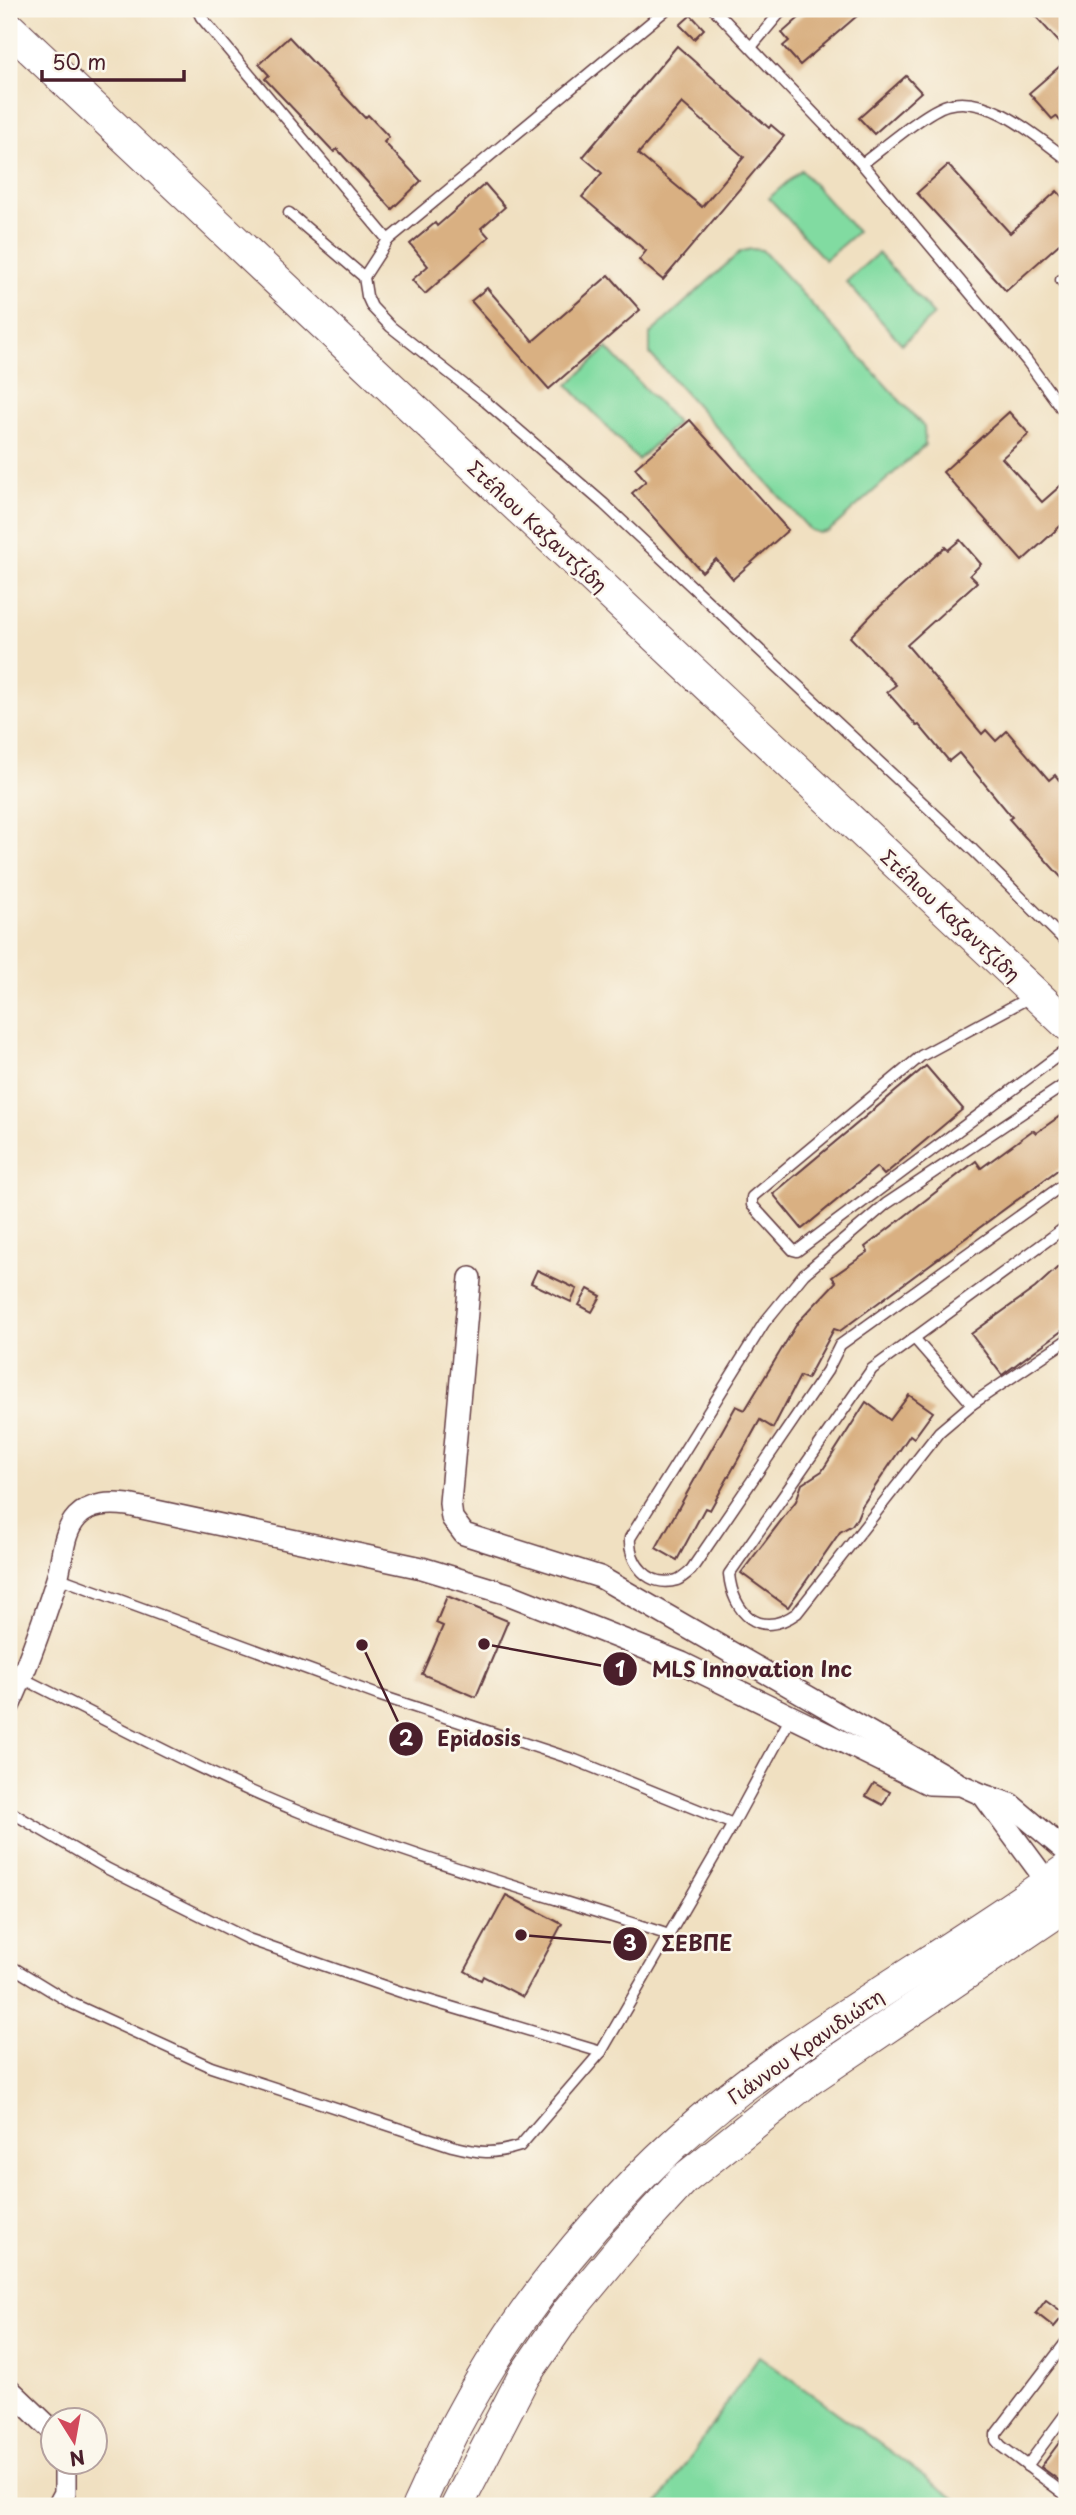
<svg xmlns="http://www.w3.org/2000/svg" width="1076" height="2515" font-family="'Playpen Sans',sans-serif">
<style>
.green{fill:#81dba1;stroke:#667d66;stroke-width:2}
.building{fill:#d9b082;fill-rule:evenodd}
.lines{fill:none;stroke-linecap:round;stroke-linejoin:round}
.lane-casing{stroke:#633c42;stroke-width:13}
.street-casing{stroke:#633c42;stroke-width:24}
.secondary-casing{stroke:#633c42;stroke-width:34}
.lane{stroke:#fff;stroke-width:10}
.street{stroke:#fff;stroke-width:21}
.secondary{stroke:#fff;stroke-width:32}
.labels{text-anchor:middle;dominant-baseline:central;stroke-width:5;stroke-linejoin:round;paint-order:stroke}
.street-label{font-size:19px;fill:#4a1f2b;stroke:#fbf7ec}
.leader{fill:none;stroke:#4a1f2b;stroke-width:2.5}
.callout-dot{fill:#4a1f2b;stroke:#fbf7ec;stroke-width:2.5}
.mark-label{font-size:21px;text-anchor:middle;font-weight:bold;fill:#fff}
.callout-label{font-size:21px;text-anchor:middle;font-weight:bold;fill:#4a1f2b;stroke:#fbf7ec;stroke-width:5;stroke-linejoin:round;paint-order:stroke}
</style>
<rect width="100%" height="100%" fill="#fbf7ec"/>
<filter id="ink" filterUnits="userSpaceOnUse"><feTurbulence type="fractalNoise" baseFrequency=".0143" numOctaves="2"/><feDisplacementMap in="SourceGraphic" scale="14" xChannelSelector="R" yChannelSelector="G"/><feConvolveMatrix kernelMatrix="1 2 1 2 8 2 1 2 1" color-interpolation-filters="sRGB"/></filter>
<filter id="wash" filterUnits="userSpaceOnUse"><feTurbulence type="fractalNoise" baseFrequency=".00686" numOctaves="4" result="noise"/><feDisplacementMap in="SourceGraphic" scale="28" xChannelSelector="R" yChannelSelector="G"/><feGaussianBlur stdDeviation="1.57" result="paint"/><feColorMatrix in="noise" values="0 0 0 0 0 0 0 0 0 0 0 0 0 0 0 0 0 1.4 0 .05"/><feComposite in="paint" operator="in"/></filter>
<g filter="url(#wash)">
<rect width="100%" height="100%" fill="#f0e0c1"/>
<g class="green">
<path d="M801 170 857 232 825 260 769 198Z"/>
<path d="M751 249 762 250 924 427 925 445 829 531 819 533 810 530 650 354V334L740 252Z"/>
<path d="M878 253 934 315 902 344 846 282Z"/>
<path d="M607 348 677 423 638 460 568 385Z"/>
<path d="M759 2356 965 2506H657Z"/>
</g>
<g id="blocks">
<g class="building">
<path d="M809 9H865L800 65 783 46 789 41 782 33Z"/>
<path d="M1029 9H1067V51Z"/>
<path d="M691 15 704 29 694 39 680 25Z"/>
<path d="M289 37 365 118 368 115 389 137 384 142 421 181 392 209 337 149 334 152 265 79 269 75 259 64Z"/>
<path d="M677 46 769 128 771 125 784 136 663 280 639 260 646 251 582 197 602 173 583 157ZM682 103 744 157 702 207 638 154Z"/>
<path d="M1067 60V129L1056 116 1052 119 1029 93Z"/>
<path d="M906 76 921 92 874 134 859 118Z"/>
<path d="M948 165 1010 233 1057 191 1067 202V237L1006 291 917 193Z"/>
<path d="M485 184 505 207 481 228 489 237 425 294 412 280 428 266 410 244 435 223 437 226Z"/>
<path d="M609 275 640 310 549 389 471 301 487 288 533 341Z"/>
<path d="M1009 412 1029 434 1002 458 1042 502 1067 480V520L1022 561 943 472Z"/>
<path d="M690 420 788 530 733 579 716 559 702 572 632 493 646 481 635 468Z"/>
<path d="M960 540 981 564 970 575 977 582 907 645 982 734 986 730 996 741 1007 731 1049 780 1055 775 1059 780 1067 773V884L1009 819 1012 817 959 753 949 761 919 725 917 726 887 692 896 685 850 637 875 611 945 547 948 550Z"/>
<path d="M926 1066 963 1109 884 1175 877 1167 802 1229 773 1194Z"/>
<path d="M1067 1111V1163L840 1331 834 1329 807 1379 800 1376 773 1428 760 1420 710 1510 705 1508 677 1560 656 1548 736 1406 745 1410 798 1322 836 1282 832 1277 868 1252 865 1247 976 1161 981 1168 1033 1130 1036 1133Z"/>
<path d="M1067 1259V1327L1002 1375 971 1334 1035 1288Z"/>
<path d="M537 1270 577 1289 571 1302 531 1283Z"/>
<path d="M588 1289 601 1296 592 1312 579 1305Z"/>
<path d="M909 1395 933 1412 914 1438 910 1435 862 1506 857 1518 852 1525 840 1532 788 1607 741 1573 796 1501 802 1484 822 1471 866 1402 890 1420Z"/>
<path d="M447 1596 508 1621 476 1697 422 1674 443 1626 436 1623Z"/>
<path d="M874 1783 890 1792 883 1805 866 1796Z"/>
<path d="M506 1895 562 1924 523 1997 483 1976 481 1980 465 1971Z"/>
<path d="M1046 2300 1065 2314 1054 2327 1036 2313Z"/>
<path d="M1067 2432V2486L1041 2467Z"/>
</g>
</g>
</g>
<g filter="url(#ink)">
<use href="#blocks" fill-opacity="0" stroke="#633c42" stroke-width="2"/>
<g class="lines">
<defs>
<g id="lane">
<path d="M197 9 201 17 388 240"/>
<path d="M667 9 388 240 364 277 367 296 372 307 391 327 486 402 604 504 973 850 1067 943"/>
<path d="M714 9 862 164 1027 361 1067 416"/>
<path d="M751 47 783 9"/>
<path d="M862 164C881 150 926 111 947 105 988 93 1036 136 1067 159"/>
<path d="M289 213 364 277"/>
<path d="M1061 280 1067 287"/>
<path d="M1032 996 921 1056 752 1197V1205L793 1250 797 1251 1067 1049"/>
<path d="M1067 1083 886 1204 804 1274 764 1323 630 1538C628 1562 649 1589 677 1580 682 1578 687 1573 691 1570L827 1371 840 1345 1067 1182"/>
<path d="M1067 1226 872 1369 729 1574C733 1613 759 1640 797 1613L939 1432 972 1404 1067 1340"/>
<path d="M914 1338 972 1404"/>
<path d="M57 1577 378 1695 575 1760 733 1824"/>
<path d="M22 1678C114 1724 205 1774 300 1812 420 1860 546 1895 669 1935"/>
<path d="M9 1811 108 1869 248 1939 401 1992 601 2052"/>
<path d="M9 1965 71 2003 211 2067 452 2146C480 2153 492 2155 520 2146L601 2052 733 1824 791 1717"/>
<path d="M1067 2341 996 2434V2440L1001 2446 1067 2496"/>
<path d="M1027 2466 1067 2412"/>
</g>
<g id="street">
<path d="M470 1278 450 1503 452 1518 464 1534 600 1577 956 1782"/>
<path d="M9 1706C28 1666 43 1622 57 1579 63 1559 62 1533 77 1517 90 1503 110 1503 128 1505L422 1568 508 1594 682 1663 929 1784 961 1785 983 1795 1048 1883"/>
<path d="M983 1795 1010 1804 1067 1852"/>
<path d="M9 2389 52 2430"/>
<path d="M58 2506 65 2493V2462"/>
</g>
<g id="secondary">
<path d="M9 28 1067 1024"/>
<path d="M418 2506C431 2479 442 2451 456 2425 528 2288 645 2154 772 2065 868 1997 971 1938 1067 1869"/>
<path d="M457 2506 524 2376 568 2312 626 2242 683 2180 807 2081 1067 1905"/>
</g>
</defs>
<use href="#lane" class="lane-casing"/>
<use href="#street" class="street-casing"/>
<use href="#secondary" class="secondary-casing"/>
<use href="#lane" class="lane"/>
<use href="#street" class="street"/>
<use href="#secondary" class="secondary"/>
</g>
</g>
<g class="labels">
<g class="street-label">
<text transform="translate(538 526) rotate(43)">Στέλιου Καζαντζίδη</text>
<text transform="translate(951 915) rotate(43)">Στέλιου Καζαντζίδη</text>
<text transform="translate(805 2046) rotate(-35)">Γιάννου Κρανιδιώτη</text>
</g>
</g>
<path class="leader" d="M484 1644L620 1669M362 1645L406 1739M521 1935L630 1944"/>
<g class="callout-dot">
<circle cx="484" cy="1644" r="7"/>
<circle cx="362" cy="1645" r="7"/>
<circle cx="521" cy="1935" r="7"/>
<circle cx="620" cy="1669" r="18"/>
<circle cx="406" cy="1739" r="18"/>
<circle cx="630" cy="1944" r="18"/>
</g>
<g class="mark-label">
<text x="620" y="1677">1</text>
<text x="406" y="1746">2</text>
<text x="630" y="1951">3</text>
</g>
<g class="callout-label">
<text x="752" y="1677">MLS Innovation Inc</text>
<text x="479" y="1746">Epidosis</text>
<text x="697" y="1951">ΣΕΒΠΕ</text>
</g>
<rect width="1076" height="2515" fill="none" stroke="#fbf7ec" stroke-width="35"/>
<g transform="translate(74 2441) rotate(169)"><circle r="33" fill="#fbf7ec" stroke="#b4a19f" stroke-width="2"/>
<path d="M0-5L12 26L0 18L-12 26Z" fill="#d1495b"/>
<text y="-10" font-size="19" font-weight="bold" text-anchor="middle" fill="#4a1f2b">N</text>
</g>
<path d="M42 70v10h142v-10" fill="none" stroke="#4a1f2b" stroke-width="3.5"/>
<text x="52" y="70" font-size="21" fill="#4a1f2b" stroke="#fbf7ec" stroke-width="5" paint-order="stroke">50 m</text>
</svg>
